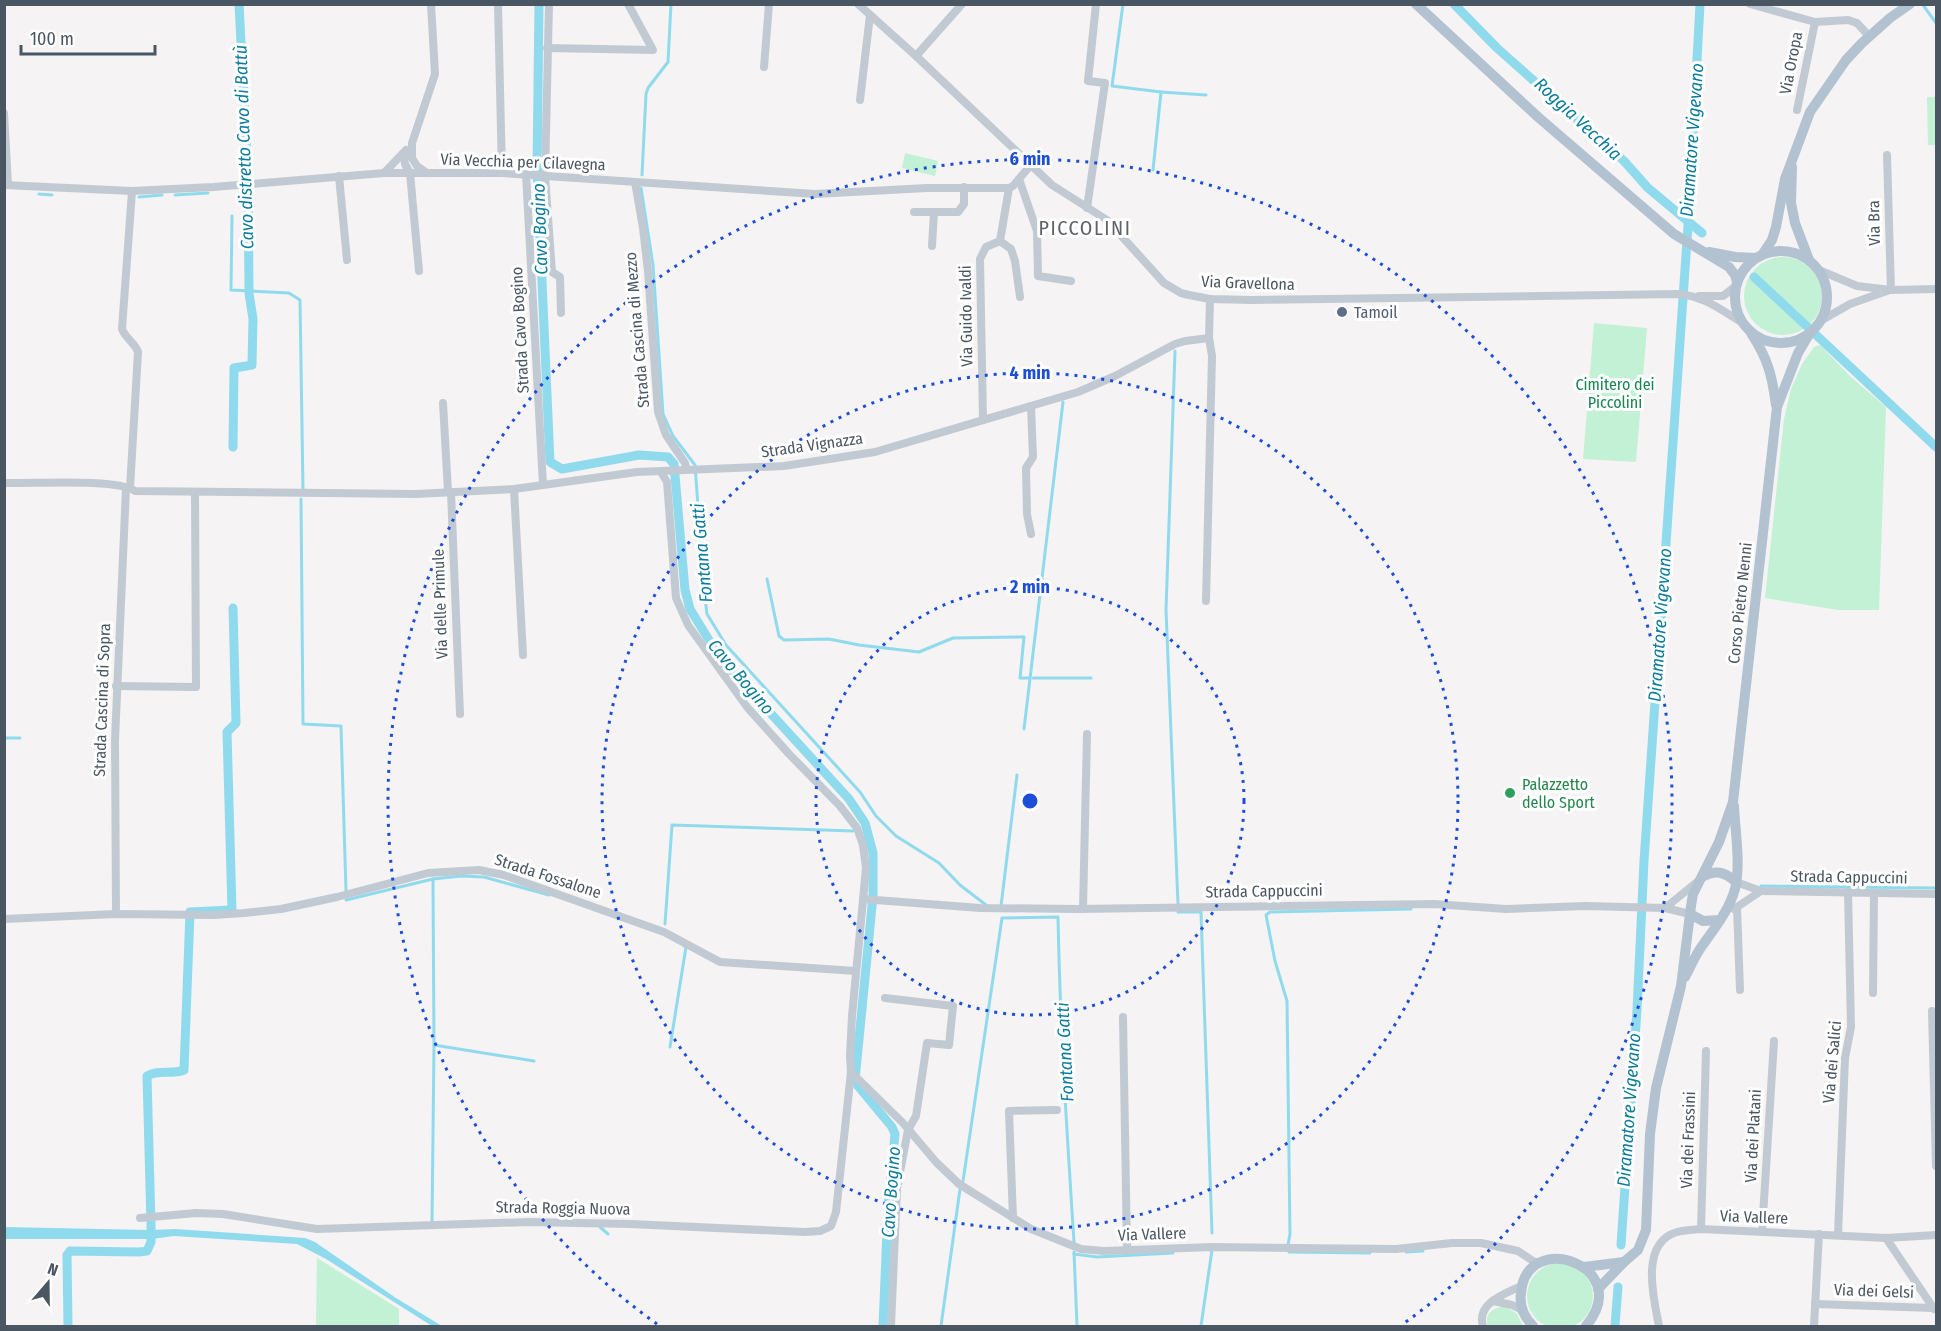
<svg xmlns="http://www.w3.org/2000/svg" width="1941" height="1331" font-family="'Fira Sans Condensed',sans-serif">
<style>
.green{fill:#c3f1d5}
.water{fill:#90daee}
.lines{fill:none;stroke-linecap:round;stroke-linejoin:round}
.stream{stroke:#90daee;stroke-width:3}
.canal{stroke:#90daee;stroke-width:9}
.minor{stroke:#c1cad2;stroke-width:8}
.major{stroke:#b3c2d1;stroke-width:10}
.ring{fill:none;stroke:#1d4ed8;stroke-width:3;stroke-dasharray:3 6}
.service-dot{fill:#5c6f8a;stroke:#fff;stroke-width:2}
.leisure-dot{fill:#2e9e5b;stroke:#fff;stroke-width:2}
.labels{text-anchor:middle;dominant-baseline:central;stroke-width:6;stroke-linejoin:round;paint-order:stroke}
.street-label{font-size:16px;fill:#4a5661;stroke:#fff}
.service-label{font-size:16px;fill:#4e5e75;stroke:#fff;text-anchor:start}
.park-label{font-size:16px;fill:#17864f;stroke:#fff}
.leisure-label{font-size:16px;fill:#27864d;stroke:#fff;text-anchor:start}
.water-label{font-size:18px;font-style:italic;fill:#0c7c9b;stroke:#fff}
.quarter-label{font-size:20px;letter-spacing:1.5px;fill:#5f6368;stroke:#fff}
.centre{fill:#1d4ed8;stroke:#fff;stroke-width:3}
.ring-label{font-size:18px;text-anchor:middle;font-weight:bold;fill:#1d4ed8;stroke:#fff;stroke-width:6;stroke-linejoin:round;paint-order:stroke}
</style>
<rect width="100%" height="100%" fill="#f5f3f3"/>
<g class="green">
<path d="M1927 97H1936V145H1928Z"/>
<path d="M905 153 938 161 935 176 902 168Z"/>
<circle cx="1783" cy="296" r="39"/>
<path d="M1594 323 1647 328 1636 462 1583 459Z"/>
<path d="M1820 345 1851 377 1886 407 1879 610H1838L1765 598 1784 419 1791 389 1802 364 1814 347Z"/>
<path d="M317 1258 399 1309V1326H316Z"/>
<circle cx="1560" cy="1296" r="33"/>
<path d="M1505 1306 1517 1314 1523 1326H1488C1484 1313 1493 1308 1505 1306Z"/>
</g>
<g class="water">
<path d="M5 1227 150 1230V1239H5Z"/>
<path d="M175 1229 305 1238 315 1242 396 1298 442 1326H432L326 1259 297 1244 174 1236 152 1239V1230Z"/>
</g>
<g class="lines">
<g class="stream">
<path d="M1123 4 1112 86 1161 92 1153 170"/>
<path d="M1923 5 1936 23"/>
<path d="M1161 92 1206 95"/>
<path d="M642 175 646 94 648 88 668 62 671 4"/>
<path d="M641 188 653 265 663 414 673 436 695 465 704 590 707 614 726 645 860 792 876 816 896 836 939 863 960 885 986 905"/>
<path d="M39 194 52 195"/>
<path d="M175 195 208 193"/>
<path d="M139 197 162 195"/>
<path d="M232 216 231 290 289 293 300 300 303 490"/>
<path d="M1175 351 1166 610 1178 904"/>
<path d="M301 499 303 724 341 726 346 891"/>
<path d="M767 579 779 636 784 640 829 639 859 645 919 652 953 638 1024 637 1020 678H1028"/>
<path d="M1033 678H1091"/>
<path d="M1024 729 1063 402"/>
<path d="M4 738H20"/>
<path d="M433 879 461 876 484 877 549 895"/>
<path d="M1761 886 1936 888"/>
<path d="M346 900 433 879 434 1045 534 1061"/>
<path d="M1001 906 1017 775"/>
<path d="M1178 912H1201L1212 1233"/>
<path d="M665 924 672 825 853 831"/>
<path d="M670 1047 686 947 684 946"/>
<path d="M963 1181 1002 918 1058 917C1060 1026 1067 1134 1074 1242"/>
<path d="M432 1223 434 1045"/>
<path d="M600 1227 608 1234"/>
<path d="M1288 1245 1290 1234 1287 1001 1275 961 1266 915 1270 912 1411 909"/>
<path d="M1074 1252 1077 1326"/>
<path d="M1289 1252 1370 1253"/>
<path d="M1406 1252 1423 1251"/>
<path d="M1074 1254 1097 1257 1173 1253"/>
<path d="M941 1326 960 1189"/>
<path d="M1201 1326 1212 1250H1210"/>
</g>
<g class="canal">
<path d="M239 4 248 179 249 289"/>
<path d="M539 4 537 169 550 462 562 469 639 455 668 457 674 464 685 590 690 609 720 658 849 799 865 823 873 853V896L855 1080 858 1086 892 1127 895 1134 888 1207 883 1326"/>
<path d="M1454 4 1497 48 1624 161 1648 188 1702 233"/>
<path d="M1754 277 1936 447"/>
<path d="M233 447 234 368 252 365 253 319 249 293"/>
<path d="M1621 1245 1637 1010 1644 861 1688 226 1700 4"/>
<path d="M68 1326 67 1255 70 1251 139 1252 147 1251 151 1242V1224L147 1076C158 1069 172 1075 184 1070L190 912 232 910 227 732 236 723 233 608"/>
<path d="M1615 1326 1618 1287"/>
</g>
<g class="minor">
<path d="M498 4 502 173"/>
<path d="M549 4 545 176 552 272 560 277 561 313"/>
<path d="M858 4 916 56 1052 185 1107 220 1164 283 1181 293 1189 295 1210 299 1252 300 1678 294C1704 296 1721 310 1743 323"/>
<path d="M1750 4 1815 22 1848 20 1857 23 1869 36"/>
<path d="M547 48 653 50 628 4"/>
<path d="M916 56 962 4"/>
<path d="M764 67 769 4"/>
<path d="M860 100 870 15"/>
<path d="M1797 110 1815 22"/>
<path d="M4 113 8 185"/>
<path d="M404 153 405 164 410 173 419 271"/>
<path d="M1887 155 1891 290"/>
<path d="M384 173 406 150"/>
<path d="M427 173 417 166 412 158V143L435 74 431 4"/>
<path d="M526 174 543 485"/>
<path d="M339 176 347 260"/>
<path d="M1019 179 1037 231 1038 276 1071 281"/>
<path d="M635 182 643 228 648 271 658 412 666 435 685 463 687 470"/>
<path d="M4 185 132 191 213 187 384 173H502L815 194 927 188H1009L1013 186 1030 166"/>
<path d="M1087 208 1105 83 1088 81 1096 4"/>
<path d="M914 212H934"/>
<path d="M1000 241 1011 249 1015 261 1020 297"/>
<path d="M932 246 934 212H958L964 204V187"/>
<path d="M1819 270 1857 286 1891 290 1936 289"/>
<path d="M1699 296H1723L1736 286"/>
<path d="M1822 320 1850 304 1887 291"/>
<path d="M443 403 448 492"/>
<path d="M983 420 980 259 986 247 1000 241 1009 188"/>
<path d="M4 483C31 484 117 478 135 491L416 494 514 489 637 472 784 466 875 452 1078 392 1115 376 1175 344 1185 341 1209 338"/>
<path d="M130 488 138 352C135 343 126 339 122 329L132 191"/>
<path d="M514 489 523 655"/>
<path d="M451 492 460 714"/>
<path d="M1031 534 1027 514 1026 468 1033 457 1031 406"/>
<path d="M1206 601 1212 356 1209 338 1210 299"/>
<path d="M116 686 196 687 195 492"/>
<path d="M1736 882 1761 891 1936 894"/>
<path d="M863 899 980 908 1077 909 1434 904 1506 909 1585 906 1665 908 1690 914"/>
<path d="M1737 907 1740 990"/>
<path d="M1665 908 1697 882"/>
<path d="M1083 909 1087 734"/>
<path d="M1734 909 1761 891"/>
<path d="M116 914 115 740 126 488"/>
<path d="M4 919 116 914 214 915 244 913 281 909 337 897 428 873 479 870 504 875 664 932 720 962 856 971"/>
<path d="M1873 993 1874 892"/>
<path d="M885 998 953 1006 949 1045 927 1043 916 1116 908 1130 897 1188 891 1326"/>
<path d="M1932 1011 1936 1166"/>
<path d="M1123 1017 1127 1250"/>
<path d="M851 1072 903 1123 936 1162 959 1184 1031 1229 1081 1249 1104 1251 1212 1247 1396 1249 1452 1243H1481L1518 1251 1533 1261 1540 1263"/>
<path d="M140 1218 196 1213 223 1214 317 1229 528 1222 630 1224 805 1232 820 1231 831 1226 836 1212 851 1072 850 1056 852 1016 866 868 863 845 857 828 840 806 789 754 747 707 688 625 676 598 667 482 661 472"/>
<path d="M1013 1218 1009 1111 1057 1110"/>
<path d="M1701 1229 1706 1051"/>
<path d="M1762 1232 1774 1041"/>
<path d="M1838 1235 1845 1058 1851 1027 1848 892"/>
<path d="M1886 1238 1934 1309"/>
<path d="M1493 1301 1512 1305 1522 1310"/>
<path d="M1815 1304 1933 1308"/>
<path d="M1483 1326C1476 1303 1505 1294 1521 1286"/>
<path d="M1659 1326C1654 1300 1639 1243 1677 1232 1684 1230 1693 1230 1701 1229L1886 1238 1936 1235"/>
<path d="M1814 1326 1819 1234"/>
</g>
<g class="major">
<path d="M1416 4 1538 117 1674 234 1729 267 1735 275 1737 282"/>
<path d="M1792 167 1791 203 1795 223 1809 260"/>
<circle cx="1781" cy="297" r="46"/>
<path d="M1709 252 1735 257 1756 258"/>
<path d="M1762 255 1772 240 1776 227 1785 179 1810 112 1846 60 1862 43 1890 18 1910 4"/>
<path d="M1751 333C1768 359 1772 375 1776 405"/>
<path d="M1702 877C1716 869 1725 872 1736 882"/>
<path d="M1690 914 1703 921 1720 920"/>
<path d="M1685 977C1690 968 1694 958 1700 949 1713 930 1729 911 1735 889 1741 865 1735 830 1734 806"/>
<path d="M1584 1267 1624 1262"/>
<path d="M1598 1289 1624 1262 1638 1250 1646 1230 1650 1134 1656 1088 1681 986 1691 906 1693 894 1719 842 1733 802 1777 407 1798 353 1810 333"/>
<path d="M1533 1326C1524 1317 1519 1306 1521 1293 1526 1228 1636 1266 1586 1326"/>
</g>
</g>
<g class="ring">
<circle cx="1030" cy="801" r="214"/>
<circle cx="1030" cy="801" r="428"/>
<path d="M657 1324A642 642 0 1 1 1403 1324"/>
</g>
<circle class="service-dot" cx="1342" cy="312" r="6"/>
<circle class="leisure-dot" cx="1510" cy="793" r="6"/>
<g class="labels">
<g class="street-label">
<text transform="translate(1791 63) rotate(-79)">Via Oropa</text>
<text transform="translate(523 162) rotate(2)">Via Vecchia per Cilavegna</text>
<text transform="translate(1874 223) rotate(-91)">Via Bra</text>
<text transform="translate(1248 283) rotate(2)">Via Gravellona</text>
<text transform="translate(966 316) rotate(-91)">Via Guido Ivaldi</text>
<text transform="translate(520 330) rotate(-93)">Strada Cavo Bogino</text>
<text transform="translate(637 330) rotate(-95)">Strada Cascina di Mezzo</text>
<text transform="translate(812 445) rotate(-8)">Strada Vignazza</text>
<text transform="translate(1740 603) rotate(-84)">Corso Pietro Nenni</text>
<text transform="translate(440 604) rotate(-92)">Via delle Primule</text>
<text transform="translate(102 700) rotate(-88)">Strada Cascina di Sopra</text>
<text transform="translate(548 876) rotate(18)">Strada Fossalone</text>
<text transform="translate(1849 877) rotate(1)">Strada Cappuccini</text>
<text transform="translate(1264 891) rotate(-1)">Strada Cappuccini</text>
<text transform="translate(1832 1062) rotate(-85)">Via dei Salici</text>
<text transform="translate(1753 1136) rotate(-87)">Via dei Platani</text>
<text transform="translate(1688 1140) rotate(-88)">Via dei Frassini</text>
<text transform="translate(563 1208) rotate(1)">Strada Roggia Nuova</text>
<text transform="translate(1754 1217) rotate(2)">Via Vallere</text>
<text transform="translate(1152 1234) rotate(-2)">Via Vallere</text>
<text transform="translate(1874 1291) rotate(2)">Via dei Gelsi</text>
</g>
<g class="service-label">
<text x="1354" y="312">Tamoil</text>
</g>
<g class="park-label">
<text x="1615" y="384">Cimitero dei<tspan x="1615" dy="18">Piccolini</tspan></text>
</g>
<g class="leisure-label">
<text x="1522" y="784">Palazzetto<tspan x="1522" dy="18">dello Sport</tspan></text>
</g>
<g class="water-label">
<text transform="translate(1578 119) rotate(43)">Roggia Vecchia</text>
<text transform="translate(1692 140) rotate(-86)">Diramatore Vigevano</text>
<text transform="translate(244 147) rotate(-92)">Cavo distretto Cavo di Battù</text>
<text transform="translate(540 229) rotate(-92)">Cavo Bogino</text>
<text transform="translate(702 553) rotate(-95)">Fontana Gatti</text>
<text transform="translate(1660 625) rotate(-86)">Diramatore Vigevano</text>
<text transform="translate(741 677) rotate(50)">Cavo Bogino</text>
<text transform="translate(1065 1052) rotate(-93)">Fontana Gatti</text>
<text transform="translate(1629 1110) rotate(-86)">Diramatore Vigevano</text>
<text transform="translate(891 1192) rotate(-86)">Cavo Bogino</text>
</g>
<g class="quarter-label">
<text x="1085" y="228">PICCOLINI</text>
</g>
</g>
<circle cx="1030" cy="801" r="9" class="centre"/>
<g class="ring-label">
<text x="1030" y="165">6 min</text>
<text x="1030" y="379">4 min</text>
<text x="1030" y="593">2 min</text>
</g>
<rect width="1941" height="1331" fill="none" stroke="#4a5661" stroke-width="12"/>
<g transform="translate(48 1283) rotate(20)" stroke="#ffffff" stroke-width="4.5" paint-order="stroke">
<path d="M0-4.5L10 22L0 15L-10 22Z" fill="#4a5661"/>
<text y="-9" font-size="16" font-weight="bold" text-anchor="middle" fill="#4a5661">N</text>
</g>
<path d="M21 45v9h134v-9" fill="none" stroke="#4a5661" stroke-width="3"/>
<text x="30" y="45" font-size="18" fill="#4a5661" stroke="#ffffff" stroke-width="4.5" paint-order="stroke">100 m</text>
</svg>
